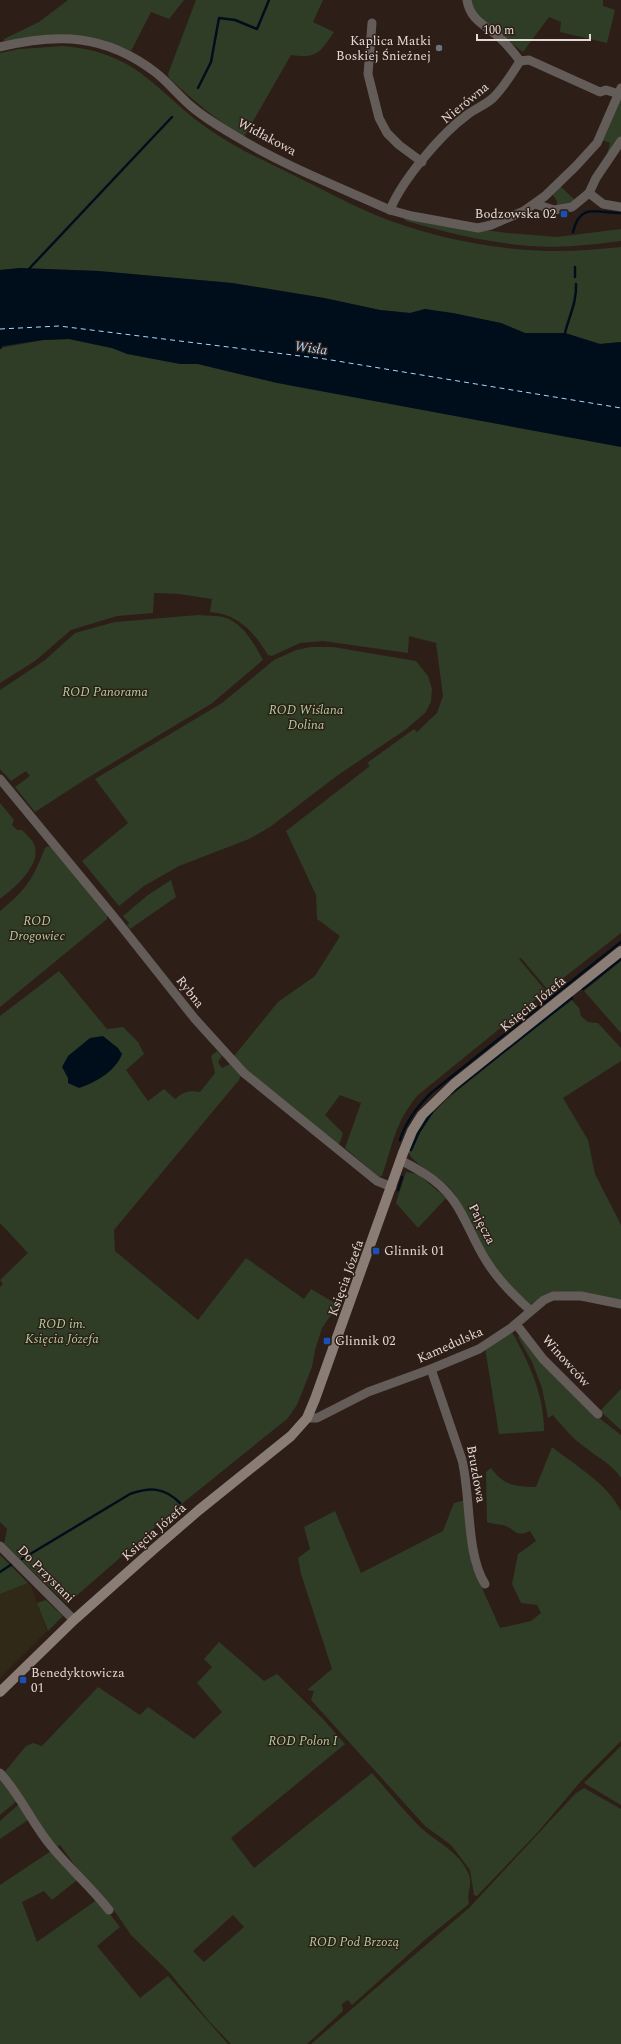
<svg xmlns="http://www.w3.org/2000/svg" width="621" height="2044" font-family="Spectral,serif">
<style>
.industrial{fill:#302918}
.green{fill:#2f3d27;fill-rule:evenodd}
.water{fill:#000e1c}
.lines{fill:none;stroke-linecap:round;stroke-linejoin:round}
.stream{stroke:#000e1c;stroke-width:2.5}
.ferry{stroke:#add7f9;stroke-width:1;stroke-dasharray:5 4;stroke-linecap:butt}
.street{stroke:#645c58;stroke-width:9}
.secondary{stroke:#897d76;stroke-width:10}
.worship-dot{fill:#6b7280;stroke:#2d1e17;stroke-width:1.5}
.transit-dot{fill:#1a4fb4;stroke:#2d1e17;stroke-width:1.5}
.labels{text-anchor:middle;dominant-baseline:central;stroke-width:3;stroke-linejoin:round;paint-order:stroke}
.poi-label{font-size:13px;fill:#e4d9d4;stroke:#2d1e17;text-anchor:start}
.street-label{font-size:13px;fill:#e4d9d4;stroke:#2d1e17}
.park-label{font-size:13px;font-style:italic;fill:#accf9b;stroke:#2d1e17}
.water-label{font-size:14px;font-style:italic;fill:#add7f9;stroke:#2d1e17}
</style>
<rect width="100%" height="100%" fill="#2d1e17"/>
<path class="industrial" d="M28 1583 31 1586 47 1631 0 1678V1594Z"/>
<g class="green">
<path d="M68 0H184L169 19 151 12 131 51C81 30 56 33 4 42V39L39 22Z"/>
<path d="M196 0H323L313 22 334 32C320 52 318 59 291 55L244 137C216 120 193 100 169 78L168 74Z"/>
<path d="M469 0H603V6L615 10 607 43 560 32 561 22 549 17 523 52C504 37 478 24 469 0Z"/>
<path d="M63 46C142 53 155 93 213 132 242 152 274 165 305 181 334 195 364 212 394 222 445 240 503 251 557 251 578 251 600 249 621 247V342L600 344 565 333H525L501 323 425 309 410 313 380 310 324 298 232 283 98 271 20 268 0 270V53L20 49Z"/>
<path d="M621 96V137L605 162 610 143 602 140Z"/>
<path d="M560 186 575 200 570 203 557 205V201L552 194Z"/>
<path d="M403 218 507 233 557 237 621 229V241C605 243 588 245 572 246 516 250 459 236 406 221Z"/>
<path d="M69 339 186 364H198L247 376 621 443V933L548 990 521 958 519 959 546 991 418 1095C395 1122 393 1144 382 1176L379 1177 345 1148 361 1103 340 1095 325 1115 343 1133 339 1145 247 1070 234 1056 278 1002 315 976 340 936 317 919 316 895 286 831 370 766 367 763 414 729 417 732 437 713 443 696 436 643 409 636 408 653 323 641 300 643 272 656 268 655C254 632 238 614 210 612L212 599 179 594 154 593 153 613 117 616 71 630 35 661 0 683V348L43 340Z"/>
<path d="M198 615C208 616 220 615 229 619 245 627 255 645 263 660L211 704 89 777 35 812 15 787 30 776 26 771 11 781 0 769V690L45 660 75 633 115 622Z"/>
<path d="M311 647H333L416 661 428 676 432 689 431 702 425 713 405 730 338 775 270 827 249 839 179 866 144 886 119 906 82 861 128 823 95 779 222 703 274 660 296 650Z"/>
<path d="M0 803 14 820 12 825 17 830H22C26 834 30 838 33 842 45 863 14 888 0 899Z"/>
<path d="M48 846 55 849 107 913V919L0 1007V911C26 890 33 879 45 848Z"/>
<path d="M171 880 176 897 130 929 127 925 129 923 123 916 148 895Z"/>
<path d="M621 961V1033L584 991Z"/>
<path d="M59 971 107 1029 123 1027 138 1042 144 1054 126 1070 148 1101 164 1089 175 1099C183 1092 189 1090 200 1092L215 1073 211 1056 217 1051 222 1056 218 1062 222 1068 230 1064 241 1075 239 1080 114 1230 115 1251 198 1320 246 1258 304 1299 311 1289 338 1305 322 1328 315 1350 312 1367 297 1405 287 1419 184 1502 67 1604 4 1544 7 1529 0 1522V1287L3 1284 0 1280 28 1253 0 1223V1016Z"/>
<path d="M571 999 579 1008 581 1016 588 1022 598 1023 621 1048V1061L563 1098 588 1140 595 1174 621 1225V1301L548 1294 531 1304C523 1298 514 1292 507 1284 483 1258 473 1221 453 1192 443 1177 414 1166 408 1152L420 1127 446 1100Z"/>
<path d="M406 1172 418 1174 446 1198 418 1228 396 1203Z"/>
<path d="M512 1332C529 1363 544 1394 544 1431L499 1434 485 1348Z"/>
<path d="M520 1335 594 1414 621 1435V1478C611 1463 599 1459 586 1448 573 1439 563 1427 553 1415L548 1418 542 1388 532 1362 518 1337Z"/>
<path d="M621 1389V1430L600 1411Z"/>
<path d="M552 1447C577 1467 606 1482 621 1511V1741L581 1781 538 1832 477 1896 474 1895 470 1870 451 1845 425 1826 311 1700 314 1691 307 1690 332 1669 301 1574 298 1558 310 1549 304 1527 335 1511 361 1573 443 1531 454 1503 465 1500 472 1566 500 1628 531 1621 541 1613 537 1605 521 1603 512 1584 518 1554 536 1541 530 1531C514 1538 516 1529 503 1525 498 1524 492 1524 487 1522L486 1472 491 1468C504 1486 515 1486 536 1487Z"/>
<path d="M0 1555 28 1583 0 1594Z"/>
<path d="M46 1600 63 1616 48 1631 37 1603Z"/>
<path d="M219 1642 264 1681 277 1674 323 1719 345 1744 231 1838 254 1868 372 1773C388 1791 404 1811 421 1828 437 1842 461 1853 469 1875 473 1886 466 1891 469 1904L427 1938 352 2005 348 2000 342 2004 343 2011 307 2044H231L208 2020 170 1973 131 1935 116 1913 79 1871 60 1845 56 1847 3 1774 26 1746 33 1743 42 1746 98 1687 140 1715 148 1707 194 1739 222 1712 197 1683 212 1667 204 1659ZM233 1915 244 1927 204 1962 193 1951Z"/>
<path d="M621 1746V1805L584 1783Z"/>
<path d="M0 1776 18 1800 0 1815Z"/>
<path d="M584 1788 621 1809V2044H311L469 1908 576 1793Z"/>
<path d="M19 1804 28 1820 0 1839V1821Z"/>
<path d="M51 1851 77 1880 52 1900 44 1891 22 1902 37 1942 98 1899 120 1927 97 1946 140 1998 168 1976 228 2044H0V1885Z"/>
</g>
<g class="water">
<path d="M20 268 98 271 232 283 324 298 380 310 410 313 425 309 453 313 501 323 525 333H565L600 344 621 342V447L277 383 198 364H180L127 354 112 348 69 339 43 340 3 346 0 350V270Z"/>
<path d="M103 1036 118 1048 122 1054C116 1071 95 1083 79 1088L68 1083V1078L62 1067 68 1056 90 1038Z"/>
</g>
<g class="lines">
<g class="stream">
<path d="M198 88 211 62 219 18 235 20 257 29 269 0"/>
<path d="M573 232C580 202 597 213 621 213"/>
<path d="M575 267V277"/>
<path d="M27 271 172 117"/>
<path d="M565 333C569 316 577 302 576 284"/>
<path d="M583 989 621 959"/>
<path d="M451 1093 572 998"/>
<path d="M400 1140C406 1121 417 1107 431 1093L621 942"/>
<path d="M411 1150 419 1132 432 1112"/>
<path d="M398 1190 402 1177"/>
<path d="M22 1559 130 1494C150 1487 164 1487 180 1503"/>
<path d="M0 1572 12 1564"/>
</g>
<path class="ferry" d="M0 329 59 326 325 359 621 408"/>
<g class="street">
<path d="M467 0C470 20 485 25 499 37 507 44 514 53 520 61"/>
<path d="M372 23 368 74 379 118 387 133 399 145 422 162"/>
<path d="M0 47C58 33 105 34 155 72 168 82 179 96 192 107 206 119 222 128 237 137 285 166 339 187 390 210L412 216 478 228 491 225 524 211 545 196 576 166 597 143 621 88"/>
<path d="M520 61 529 60 600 92 606 90 619 94"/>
<path d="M589 193 603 204 621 207"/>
<path d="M535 204 554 210 572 207 589 193 596 178 621 141"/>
<path d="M390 210C402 180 441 134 467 115 475 109 485 105 493 98 504 87 512 74 520 61"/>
<path d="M0 779 114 917 195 1019 244 1073 377 1181 392 1187"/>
<path d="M401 1161C409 1164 417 1169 425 1174 463 1198 465 1228 487 1262 499 1281 514 1296 530 1310"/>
<path d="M516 1324 543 1359 598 1414"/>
<path d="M431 1369 462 1460C471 1496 466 1555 485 1584"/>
<path d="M307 1418H317L368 1392 431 1369 479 1349 511 1328 544 1300 553 1296H581L621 1304"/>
<path d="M0 1546 74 1620"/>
<path d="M0 1773C21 1796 32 1823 51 1846 69 1868 91 1887 109 1910"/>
</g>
<path class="secondary" d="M0 1692 74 1620 155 1548 199 1510 291 1436 307 1418 315 1399 403 1153 412 1131 422 1115 454 1084 621 951"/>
</g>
<circle class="worship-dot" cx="439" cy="48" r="4"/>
<g class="transit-dot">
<rect x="560" y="210" width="8" height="8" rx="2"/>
<rect x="372" y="1247" width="8" height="8" rx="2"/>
<rect x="323" y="1337" width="8" height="8" rx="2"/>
<rect x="19" y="1676" width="8" height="8" rx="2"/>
</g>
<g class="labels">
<g class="poi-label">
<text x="431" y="41" text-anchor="end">Kaplica Matki<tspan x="431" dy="15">Boskiej Śnieżnej</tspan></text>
<text x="556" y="214" text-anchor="end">Bodzowska 02</text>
<text x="384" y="1251">Glinnik 01</text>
<text x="335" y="1341">Glinnik 02</text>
<text x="31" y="1673">Benedyktowicza<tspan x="31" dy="15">01</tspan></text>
</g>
<g class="street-label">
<text transform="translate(465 103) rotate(-39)">Nierówna</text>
<text transform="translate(267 137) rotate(28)">Widłakowa</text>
<text transform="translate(190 992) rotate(52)">Rybna</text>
<text transform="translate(533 1004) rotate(-39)">Księcia Józefa</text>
<text transform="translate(482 1224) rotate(63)">Pajęcza</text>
<text transform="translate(346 1278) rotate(-70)">Księcia Józefa</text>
<text transform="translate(450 1345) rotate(-24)">Kamedulska</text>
<text transform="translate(566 1361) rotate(48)">Winowców</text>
<text transform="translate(476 1474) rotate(80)">Bruzdowa</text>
<text transform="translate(154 1532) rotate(-41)">Księcia Józefa</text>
<text transform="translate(46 1574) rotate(45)">Do Przystani</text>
</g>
<g class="park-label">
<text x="105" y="692">ROD Panorama</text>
<text x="306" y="710">ROD Wiślana<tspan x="306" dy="15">Dolina</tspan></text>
<text x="37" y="921">ROD<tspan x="37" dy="15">Drogowiec</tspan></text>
<text x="62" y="1324">ROD im.<tspan x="62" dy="15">Księcia Józefa</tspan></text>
<text x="303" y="1741">ROD Polon I</text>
<text x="354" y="1942">ROD Pod Brzozą</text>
</g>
<g class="water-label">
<text transform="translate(311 348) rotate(8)">Wisła</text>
</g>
</g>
<path d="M477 34v6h113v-6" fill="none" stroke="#e4d9d4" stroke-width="2"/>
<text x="483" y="34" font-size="12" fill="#e4d9d4" stroke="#2d1e17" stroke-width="3" paint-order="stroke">100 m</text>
</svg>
